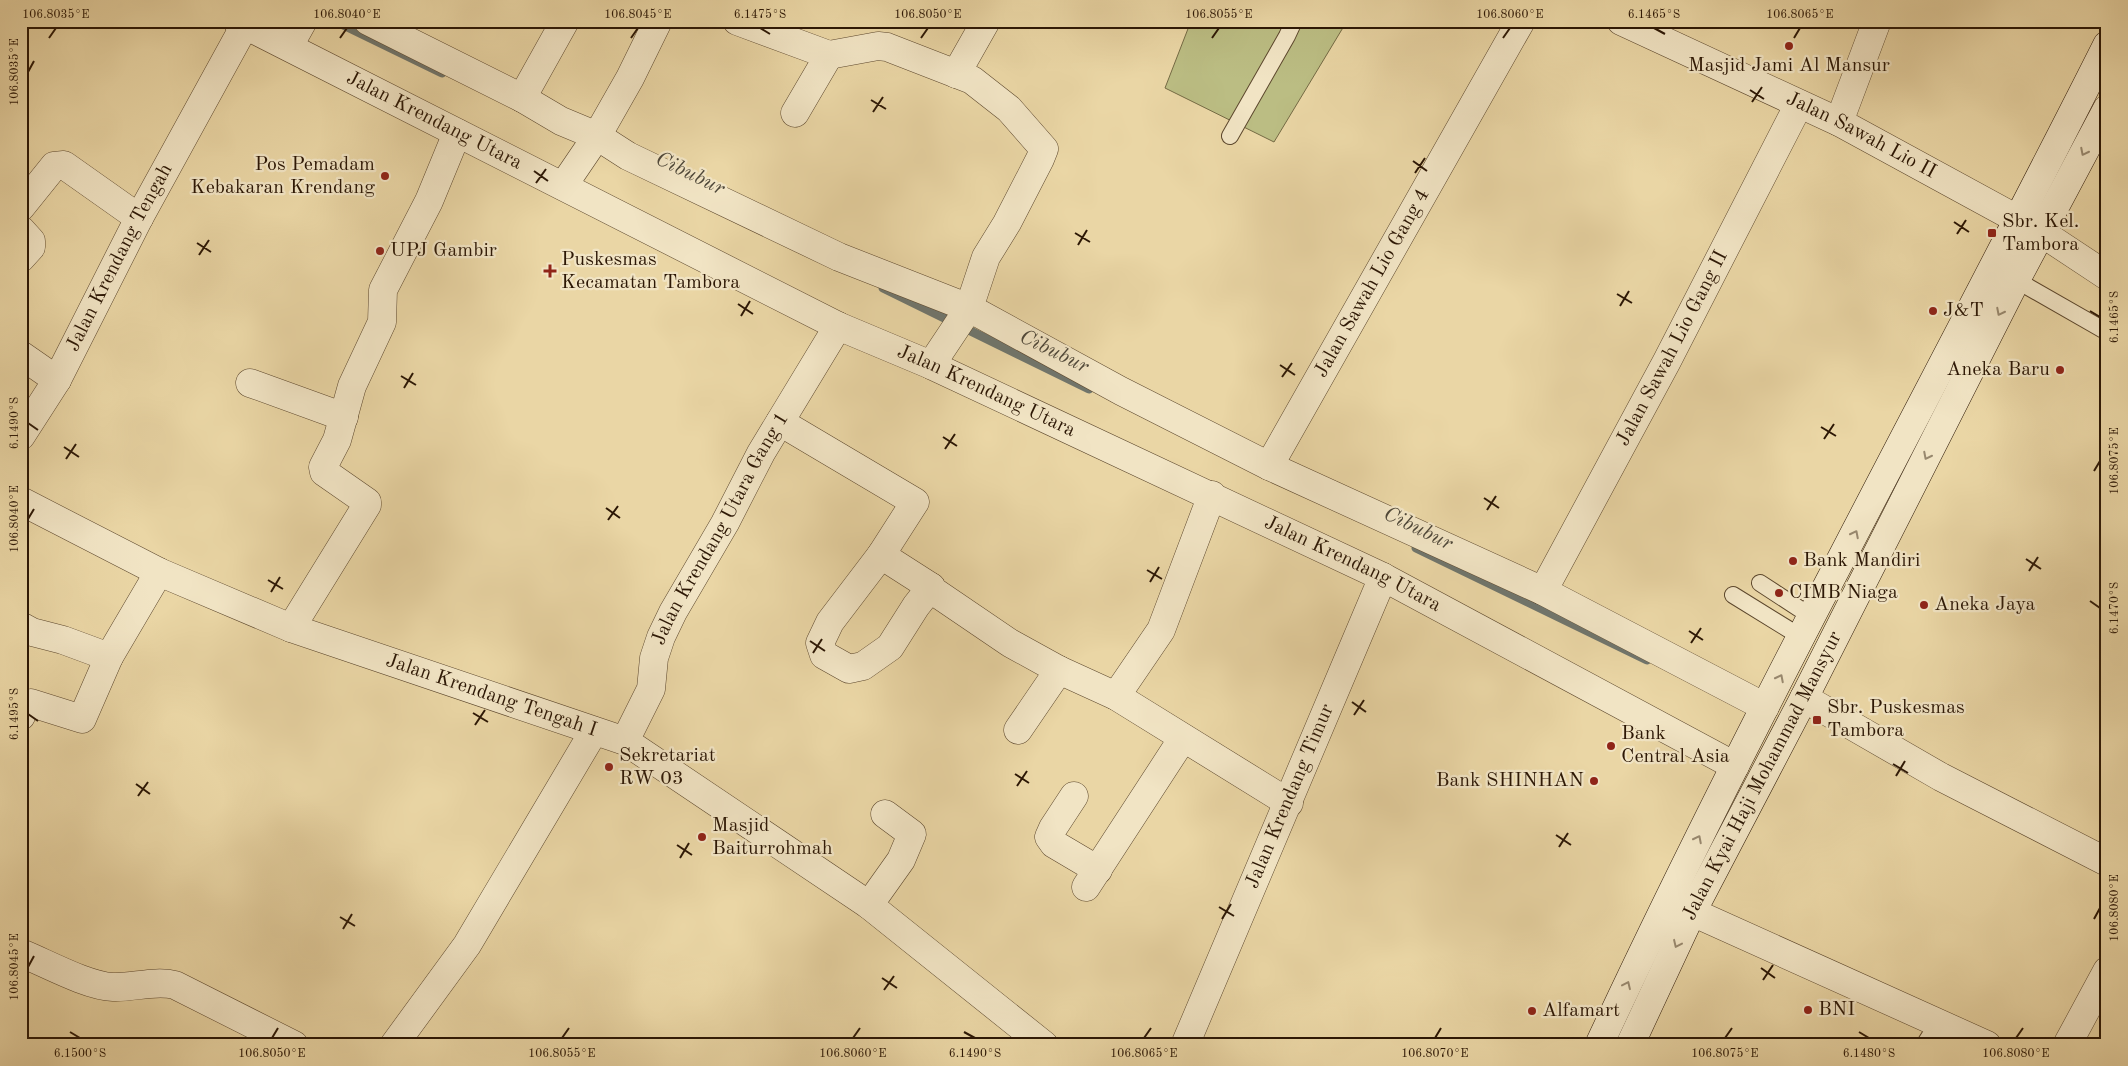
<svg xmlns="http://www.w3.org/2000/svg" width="2128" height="1066" font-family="'Old Standard TT',serif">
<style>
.green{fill:#bbbd83;stroke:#746a44}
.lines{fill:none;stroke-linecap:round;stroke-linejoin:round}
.stream{stroke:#70766d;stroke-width:9}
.service-casing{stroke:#5c472d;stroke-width:18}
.minor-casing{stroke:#5c472d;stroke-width:29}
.tertiary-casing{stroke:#5c472d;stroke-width:29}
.secondary-casing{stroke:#2c1705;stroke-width:29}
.service{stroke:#f1e4c4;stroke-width:16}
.minor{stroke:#f1e4c4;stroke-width:28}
.tertiary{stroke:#f1e4c4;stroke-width:28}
.secondary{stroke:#f1e4c4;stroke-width:28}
.oneway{stroke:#98886e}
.ticks{fill:none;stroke:#2c1705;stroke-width:2}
.poi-dot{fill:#8f2418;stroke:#f1e4c4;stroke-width:2}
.labels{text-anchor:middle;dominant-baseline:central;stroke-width:4.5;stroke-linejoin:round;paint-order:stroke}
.poi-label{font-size:20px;fill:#2c1705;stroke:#f1e4c4;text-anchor:start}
.street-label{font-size:20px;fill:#2c1705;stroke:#f1e4c4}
.water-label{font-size:21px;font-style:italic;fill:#4e4739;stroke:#f1e4c4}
.neatline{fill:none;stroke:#2c1705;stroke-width:2}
.ticks-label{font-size:12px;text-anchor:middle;fill:#2c1705}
</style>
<rect width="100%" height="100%" fill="#ead6a5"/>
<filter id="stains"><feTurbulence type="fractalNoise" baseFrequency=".004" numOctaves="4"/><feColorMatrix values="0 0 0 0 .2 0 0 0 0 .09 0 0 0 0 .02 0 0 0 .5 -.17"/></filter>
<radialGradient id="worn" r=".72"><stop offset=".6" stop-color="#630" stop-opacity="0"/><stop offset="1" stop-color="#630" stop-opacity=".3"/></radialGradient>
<path class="green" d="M1191 21H1347L1274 142 1165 88Z"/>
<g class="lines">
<g class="stream">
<path d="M335 21 442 73"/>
<path d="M883 288 1089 389"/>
<path d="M1416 548 1647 660"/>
</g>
<defs>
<g id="service">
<path d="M1230 136 1287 36 1294 21"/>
<path d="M2016 280 2107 332"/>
<path d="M1760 583 1812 617"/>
<path d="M1733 595 1801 637"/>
<path d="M1924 1045 1938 1023"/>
</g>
<g id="minor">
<path d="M368 21 522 98 561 121 597 136 628 156 839 257 969 308 1121 391 1269 466 1543 591 1765 707"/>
<path d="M737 21 829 55 878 46 887 47 972 80 1009 109 1044 149 1040 159 1007 223 986 257 969 308 931 365"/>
<path d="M289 46 303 21"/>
<path d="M956 74 986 21"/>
<path d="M522 98 565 21"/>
<path d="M795 113 829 55"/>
<path d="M1839 122 1877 21"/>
<path d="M563 186 597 136 630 78 658 21"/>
<path d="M21 207 54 166 64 165 139 218"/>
<path d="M21 230 31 241V247L21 258"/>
<path d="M2042 233 2107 276"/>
<path d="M21 355 57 380"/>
<path d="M250 383 344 417"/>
<path d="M780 422 915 502 881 555 830 622 820 643 824 655 849 669 863 666 890 647 916 606 931 587 932 590 1010 643 1059 670"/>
<path id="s1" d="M21 436 57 380 139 218 245 25"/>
<path id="s2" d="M1269 466 1521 21"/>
<path id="s3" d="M21 501 159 572 291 628 625 741 869 905 1044 1045"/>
<path d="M881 555 931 587"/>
<path id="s4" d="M1543 591 1667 361 1799 104"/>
<path d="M21 626 32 632 63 640 109 657 159 572"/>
<path d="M291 628 367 505V502L324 472 323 467 337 440 352 386 382 322 383 290 429 201 457 133"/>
<path d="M1116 696 1161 630 1212 495"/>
<path d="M1804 698 1941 777 2107 862"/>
<path d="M21 716 25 707 31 703 82 719 109 657"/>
<path d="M1018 730 1059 670 1116 696 1289 803"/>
<path id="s5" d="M625 741 651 689 654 658 661 637 673 612 725 523 761 453 838 326"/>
<path d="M1074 796 1053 828 1049 837 1054 844 1098 870"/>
<path d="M1086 887 1183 738"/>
<path d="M869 905 901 860 912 834 885 814"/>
<path d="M21 953C46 963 87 986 113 987 133 988 154 980 175 985L294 1045"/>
<path d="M394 1045 467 945 594 731"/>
<path id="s6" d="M1185 1045 1383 577"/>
<path d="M2067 1045 2107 971"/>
</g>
<g id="tertiary">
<path id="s7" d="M237 21 838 326 931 365 1383 577 1735 766"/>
<path id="s8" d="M1621 21 1839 122 2039 231"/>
<path d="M1692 912 1987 1045"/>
</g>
<g id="secondary">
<path d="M1599 1045C1757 706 1939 379 2107 45"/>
<path id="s9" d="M1630 1045 1692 912 1804 698 2016 280 2107 109"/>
</g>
</defs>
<use href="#service" class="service-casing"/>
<use href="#minor" class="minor-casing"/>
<use href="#tertiary" class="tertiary-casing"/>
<use href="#secondary" class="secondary-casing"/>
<use href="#service" class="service"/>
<use href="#minor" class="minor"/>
<use href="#tertiary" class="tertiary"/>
<use href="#secondary" class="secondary"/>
</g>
<defs><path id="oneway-chevron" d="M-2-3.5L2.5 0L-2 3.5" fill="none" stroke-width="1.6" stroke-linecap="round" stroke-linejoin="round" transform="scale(1.25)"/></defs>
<g class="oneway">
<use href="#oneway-chevron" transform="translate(2084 152) rotate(117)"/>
<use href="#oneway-chevron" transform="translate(2000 312) rotate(117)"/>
<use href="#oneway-chevron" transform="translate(1927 456) rotate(117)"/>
<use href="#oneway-chevron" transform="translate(1855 534) rotate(-63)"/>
<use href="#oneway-chevron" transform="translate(1780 678) rotate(-63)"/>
<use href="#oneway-chevron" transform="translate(1698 839) rotate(-63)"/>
<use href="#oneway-chevron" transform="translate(1677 944) rotate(115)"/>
<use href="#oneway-chevron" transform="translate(1627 985) rotate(-65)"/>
</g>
<path class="ticks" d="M760 28 770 34M1654 28 1665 34M49 38 56 28M340 38 347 28M631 38 638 28M921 38 928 28M1212 38 1219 28M1503 38 1510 28M1794 38 1800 28M28 72 34 61M1750 90 1764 99M871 100 886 109M1752 102 1762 87M873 112 883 97M1413 161 1427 171M534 171 548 181M1415 173 1425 158M536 183 546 169M1954 222 1969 232M1075 233 1090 242M1957 234 1966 220M197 243 211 252M1078 245 1087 230M199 255 209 240M1617 294 1632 303M738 304 753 314M1620 306 1629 291M2090 311 2100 317M741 316 750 301M1280 365 1295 375M401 376 416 385M1282 377 1292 363M404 388 413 373M28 423 38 430M1821 427 1836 436M943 437 957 446M1824 439 1834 424M64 447 79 457M945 449 955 434M66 459 76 444M2094 471 2100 461M1484 498 1499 508M606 508 620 518M1487 510 1496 496M28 519 34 509M608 520 618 506M2026 559 2041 569M1147 570 1162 579M2029 571 2038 557M268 580 283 589M1150 582 1159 567M271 592 280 577M2090 601 2100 608M1689 631 1703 640M810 641 825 651M1691 643 1701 628M813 653 822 639M1352 702 1366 712M473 713 488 722M28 714 38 721M1354 715 1364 700M475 725 485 710M1893 764 1908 773M1015 774 1029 783M1896 776 1905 761M136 784 150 794M1017 786 1027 771M138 796 148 782M1556 835 1571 845M677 845 692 855M1559 847 1568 833M680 858 689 843M1219 907 1234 916M340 917 355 926M1222 919 1231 904M2094 919 2100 908M343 929 352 914M28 967 34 956M1761 968 1775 978M882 978 897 988M1763 980 1773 965M884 990 894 976M70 1032 80 1038M964 1032 975 1038M1859 1032 1869 1038M272 1038 278 1028M562 1038 569 1028M853 1038 860 1028M1144 1038 1151 1028M1435 1038 1441 1028M1725 1038 1732 1028M2016 1038 2023 1028"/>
<g class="poi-dot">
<circle cx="1789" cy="46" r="5"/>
<circle cx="385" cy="176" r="5"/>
<rect x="1987" y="228" width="10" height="10" rx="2.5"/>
<circle cx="380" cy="251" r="5"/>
<path d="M547.5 263.5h5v5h5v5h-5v5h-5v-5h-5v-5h5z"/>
<circle cx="1933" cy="311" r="5"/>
<circle cx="2060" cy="370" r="5"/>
<circle cx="1793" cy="561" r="5"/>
<circle cx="1779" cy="593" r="5"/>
<circle cx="1924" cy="605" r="5"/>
<rect x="1812" y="715" width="10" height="10" rx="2.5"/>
<circle cx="1611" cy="746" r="5"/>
<circle cx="609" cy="767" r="5"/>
<circle cx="1594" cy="781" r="5"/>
<circle cx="702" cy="837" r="5"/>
<circle cx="1808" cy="1010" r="5"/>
<circle cx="1532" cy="1011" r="5"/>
</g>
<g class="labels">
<g class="poi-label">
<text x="1789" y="66" text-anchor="middle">Masjid Jami Al Mansur</text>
<text x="375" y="165" text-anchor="end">Pos Pemadam<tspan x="375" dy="23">Kebakaran Krendang</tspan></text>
<text x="2002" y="222">Sbr. Kel.<tspan x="2002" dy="23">Tambora</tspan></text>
<text x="390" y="251">UPJ Gambir</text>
<text x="561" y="260">Puskesmas<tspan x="561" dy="23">Kecamatan Tambora</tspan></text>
<text x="1943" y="311">J&amp;T</text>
<text x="2050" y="370" text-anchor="end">Aneka Baru</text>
<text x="1803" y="561">Bank Mandiri</text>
<text x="1789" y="593">CIMB Niaga</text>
<text x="1934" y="605">Aneka Jaya</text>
<text x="1827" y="708">Sbr. Puskesmas<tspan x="1827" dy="23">Tambora</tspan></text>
<text x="1621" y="734">Bank<tspan x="1621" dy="23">Central Asia</tspan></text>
<text x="619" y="756">Sekretariat<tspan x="619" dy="23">RW 03</tspan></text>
<text x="1584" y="781" text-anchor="end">Bank SHINHAN</text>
<text x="712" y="826">Masjid<tspan x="712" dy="23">Baiturrohmah</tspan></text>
<text x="1818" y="1010">BNI</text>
<text x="1542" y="1011">Alfamart</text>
</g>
<g class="street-label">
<text stroke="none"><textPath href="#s7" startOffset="221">Jalan Krendang Utara</textPath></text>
<text stroke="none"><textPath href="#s8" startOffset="266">Jalan Sawah Lio II</textPath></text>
<text stroke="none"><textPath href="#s1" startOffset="204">Jalan Krendang Tengah</textPath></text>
<text stroke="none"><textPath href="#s2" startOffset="210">Jalan Sawah Lio Gang 4</textPath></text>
<text stroke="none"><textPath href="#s4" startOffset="275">Jalan Sawah Lio Gang II</textPath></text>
<text stroke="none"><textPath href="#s7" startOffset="836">Jalan Krendang Utara</textPath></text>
<text stroke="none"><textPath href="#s5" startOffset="235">Jalan Krendang Utara Gang 1</textPath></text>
<text stroke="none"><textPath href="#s7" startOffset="1241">Jalan Krendang Utara</textPath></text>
<text stroke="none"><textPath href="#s3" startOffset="510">Jalan Krendang Tengah I</textPath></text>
<text stroke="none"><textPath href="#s9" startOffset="300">Jalan Kyai Haji Mohammad Mansyur</textPath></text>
<text stroke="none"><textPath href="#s6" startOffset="270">Jalan Krendang Timur</textPath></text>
</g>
<g class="water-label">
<text transform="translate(690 174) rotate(26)">Cibubur</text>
<text transform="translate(1054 352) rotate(26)">Cibubur</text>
<text transform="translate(1418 529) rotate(26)">Cibubur</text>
</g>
</g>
<rect width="2128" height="1066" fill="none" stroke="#ead6a5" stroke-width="55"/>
<rect x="28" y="28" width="2072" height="1010" class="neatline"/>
<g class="ticks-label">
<text x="56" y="18">106.8035°E</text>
<text x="347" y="18">106.8040°E</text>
<text x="638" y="18">106.8045°E</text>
<text x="760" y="18">6.1475°S</text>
<text x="928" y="18">106.8050°E</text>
<text x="1219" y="18">106.8055°E</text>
<text x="1510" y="18">106.8060°E</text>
<text x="1654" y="18">6.1465°S</text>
<text x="1800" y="18">106.8065°E</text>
<text transform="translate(14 72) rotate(-90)" y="4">106.8035°E</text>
<text transform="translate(2114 317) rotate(-90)" y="4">6.1465°S</text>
<text transform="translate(14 423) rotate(-90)" y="4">6.1490°S</text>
<text transform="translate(2114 461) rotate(-90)" y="4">106.8075°E</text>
<text transform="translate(14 519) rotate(-90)" y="4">106.8040°E</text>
<text transform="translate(2114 608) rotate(-90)" y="4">6.1470°S</text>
<text transform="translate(14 714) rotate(-90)" y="4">6.1495°S</text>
<text transform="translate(2114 908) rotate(-90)" y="4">106.8080°E</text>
<text transform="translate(14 967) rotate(-90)" y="4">106.8045°E</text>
<text x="80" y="1057">6.1500°S</text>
<text x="272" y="1057">106.8050°E</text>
<text x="562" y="1057">106.8055°E</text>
<text x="853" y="1057">106.8060°E</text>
<text x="975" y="1057">6.1490°S</text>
<text x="1144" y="1057">106.8065°E</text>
<text x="1435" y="1057">106.8070°E</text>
<text x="1725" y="1057">106.8075°E</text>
<text x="1869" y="1057">6.1480°S</text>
<text x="2016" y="1057">106.8080°E</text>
</g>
<rect width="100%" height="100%" filter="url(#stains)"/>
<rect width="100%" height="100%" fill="url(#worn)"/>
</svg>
